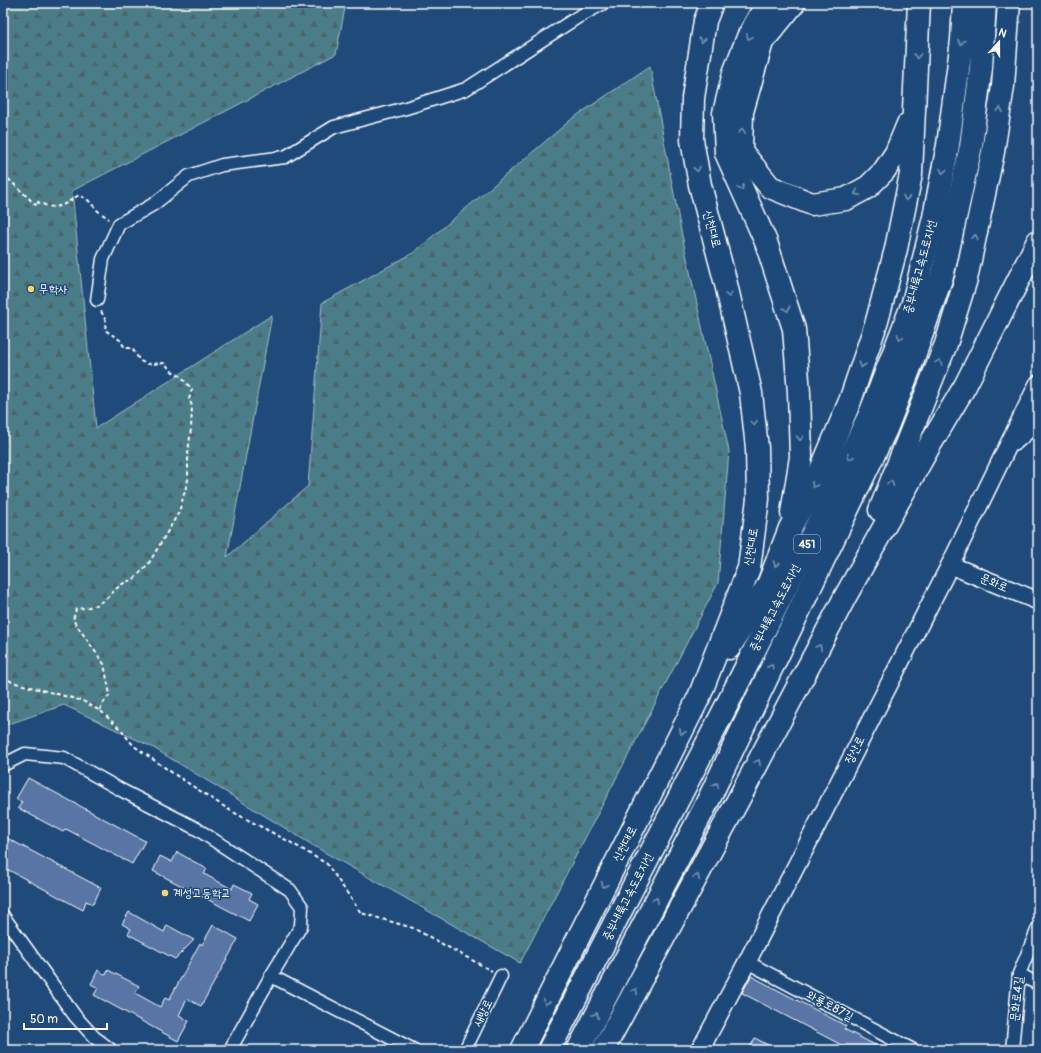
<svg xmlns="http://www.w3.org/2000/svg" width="1041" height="1053" font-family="Pangolin,'Poor Story',sans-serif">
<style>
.forest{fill:url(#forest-firs);stroke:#a6bec4}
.building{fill:#5875a6;stroke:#fff}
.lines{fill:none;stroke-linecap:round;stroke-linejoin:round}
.street-casing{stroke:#fff;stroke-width:15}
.secondary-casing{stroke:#fff;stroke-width:20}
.highway-casing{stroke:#fff;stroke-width:25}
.path{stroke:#fff;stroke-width:2;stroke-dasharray:4 3;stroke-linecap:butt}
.street{stroke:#1f4a7a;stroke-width:12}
.secondary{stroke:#1f4a7a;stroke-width:17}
.highway{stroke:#1f4a7a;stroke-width:22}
.oneway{stroke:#7992af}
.poi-dot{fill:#ffd166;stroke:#1f4a7a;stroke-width:1.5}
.labels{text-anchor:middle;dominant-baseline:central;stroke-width:3;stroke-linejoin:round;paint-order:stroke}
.shield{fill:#1f4a7a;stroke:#bcc9d7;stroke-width:1}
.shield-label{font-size:11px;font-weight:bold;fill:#fff}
.street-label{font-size:12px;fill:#fff;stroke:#1f4a7a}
.poi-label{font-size:12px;fill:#fff;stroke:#1f4a7a;text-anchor:start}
</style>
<defs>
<pattern id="forest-firs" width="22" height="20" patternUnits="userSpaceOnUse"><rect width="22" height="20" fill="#4c7d88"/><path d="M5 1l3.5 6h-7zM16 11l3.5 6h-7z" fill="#4c646a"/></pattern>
</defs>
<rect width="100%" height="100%" fill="#1f4a7a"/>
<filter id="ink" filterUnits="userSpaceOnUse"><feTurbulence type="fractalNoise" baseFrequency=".025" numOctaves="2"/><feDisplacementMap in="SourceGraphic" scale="8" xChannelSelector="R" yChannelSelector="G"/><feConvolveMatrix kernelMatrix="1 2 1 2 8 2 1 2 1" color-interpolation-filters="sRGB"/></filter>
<g filter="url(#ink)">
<path class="forest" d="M3 3H346L336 54 72 191 96 428 272 315 227 557 308 486 322 303 413 253 573 118 650 66 680 226 729 451 718 583 520 963 324 852 152 747 64 705 3 726Z"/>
<g class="building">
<path d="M28 778 145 841 132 864 66 829 63 832 18 808 22 802 16 799Z"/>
<path d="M7 838 101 888 93 904 86 901 83 910 3 867V845Z"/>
<path d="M177 852 207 869 204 874 232 889 234 884 252 893 249 899 258 904 249 921 153 871 160 856 172 862Z"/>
<path d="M129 912 164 932 167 925 194 940 175 959 128 934 131 929 122 924Z"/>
<path d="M213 925 238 939 201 1006 187 999 179 1015 189 1021 178 1041 94 995 98 988 91 984 98 970 106 975 108 970 139 986 135 993 160 1007 165 998 169 1000 200 943 202 945Z"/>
<path d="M751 976 846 1026 844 1029 885 1050H851L742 993Z"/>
<path d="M755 1038 777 1050H749Z"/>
</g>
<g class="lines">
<defs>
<g id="street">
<path d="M97 300 103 259 119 224 154 204 189 176 222 165 285 157 334 127 406 108 466 89 578 17 604 3"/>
<path d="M3 765 25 754 64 758 123 791 197 829 290 890 302 907 301 926 271 976 231 1048 229 1050"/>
<path d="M3 916 75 1016 94 1037 111 1050"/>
<path d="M747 962 913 1050"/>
<path d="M1019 974 1038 984"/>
<path d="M271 976 414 1050"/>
<path d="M465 1050 501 976"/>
<path d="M1012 1050 1019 974 1038 928"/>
</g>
<g id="secondary">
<path d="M1014 442 1032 426 1038 414"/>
<path d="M950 565 1038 601"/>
<path d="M700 1050 747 962 950 565 1038 384"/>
</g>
<g id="highway">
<path d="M767 3 748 37 734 73 724 113 726 153 766 242 794 329 799 393 801 457 792 513"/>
<path d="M794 3 762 42 742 112 741 151 770 187 812 204 846 199 868 187 884 171 896 153 908 124"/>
<path d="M880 510 946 344 966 279 993 152 1003 86 1009 3"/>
<path d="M729 648 768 585 790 528 818 477 850 401 877 321 896 249 911 174 919 3"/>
<path d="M522 1050 699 697 749 568 758 499 757 448 751 393 726 284 700 185 692 140 693 98 705 21 712 3"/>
<path d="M549 1050 733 693 814 531 870 414 913 303 934 217 948 145 962 40 964 3"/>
<path d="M578 1050 706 805 886 429 912 362 943 273 971 146 981 68 985 3"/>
<path d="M603 1050 743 791 845 597 931 443 965 386 1038 241"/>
</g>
</defs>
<use href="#street" class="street-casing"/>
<use href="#secondary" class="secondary-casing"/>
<use href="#highway" class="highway-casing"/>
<g class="path">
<path d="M3 149V153"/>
<path d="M3 174 37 206 38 202C57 212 63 205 79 195L88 200 98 211 109 219"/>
<path d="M3 676 12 682 83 701 102 712 120 729 134 746 174 774 231 811 290 842 327 864 361 913 413 928 492 971"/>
<path d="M100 710 105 700 110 695 104 664 73 620 76 609C84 608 94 607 101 602 113 595 118 582 133 580L149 563 179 512 188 480V453L191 429 192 406 189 399 192 389 180 376 170 370 165 363 147 364 140 361 132 348H125L120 340 105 330 106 321 101 311"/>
</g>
<use href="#street" class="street"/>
<use href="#secondary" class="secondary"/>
<use href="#highway" class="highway"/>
</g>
<defs><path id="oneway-chevron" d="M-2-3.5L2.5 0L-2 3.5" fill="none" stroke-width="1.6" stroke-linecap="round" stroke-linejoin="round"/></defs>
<g class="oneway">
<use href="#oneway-chevron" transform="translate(749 37) rotate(116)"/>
<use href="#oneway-chevron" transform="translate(702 40) rotate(99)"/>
<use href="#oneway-chevron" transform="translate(961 42) rotate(96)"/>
<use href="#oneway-chevron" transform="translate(917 56) rotate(92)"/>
<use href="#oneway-chevron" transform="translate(1000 110) rotate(-81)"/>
<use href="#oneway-chevron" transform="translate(742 131) rotate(-88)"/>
<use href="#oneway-chevron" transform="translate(697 169) rotate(80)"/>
<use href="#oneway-chevron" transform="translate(943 171) rotate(101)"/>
<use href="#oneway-chevron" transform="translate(741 188) rotate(66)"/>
<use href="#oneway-chevron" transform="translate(857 193) rotate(153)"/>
<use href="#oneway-chevron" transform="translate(906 198) rotate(101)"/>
<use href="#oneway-chevron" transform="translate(975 237) rotate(-78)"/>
<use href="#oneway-chevron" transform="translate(729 295) rotate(77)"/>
<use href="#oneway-chevron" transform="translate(787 309) rotate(72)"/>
<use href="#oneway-chevron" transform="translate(900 337) rotate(111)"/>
<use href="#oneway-chevron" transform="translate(939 362) rotate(-69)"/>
<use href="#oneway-chevron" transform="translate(862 365) rotate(109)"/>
<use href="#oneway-chevron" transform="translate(754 423) rotate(83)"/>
<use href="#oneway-chevron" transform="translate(800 438) rotate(89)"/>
<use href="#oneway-chevron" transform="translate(850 457) rotate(116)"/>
<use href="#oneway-chevron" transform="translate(891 483) rotate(-68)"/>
<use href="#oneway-chevron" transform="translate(814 485) rotate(119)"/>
<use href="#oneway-chevron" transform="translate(776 564) rotate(111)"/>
<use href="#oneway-chevron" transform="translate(819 647) rotate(-62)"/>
<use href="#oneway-chevron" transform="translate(771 667) rotate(-64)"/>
<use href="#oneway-chevron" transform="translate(682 732) rotate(117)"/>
<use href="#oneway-chevron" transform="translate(758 762) rotate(-62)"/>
<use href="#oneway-chevron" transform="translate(716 785) rotate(-64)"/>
<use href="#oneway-chevron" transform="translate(697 877) rotate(-62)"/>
<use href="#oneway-chevron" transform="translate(604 885) rotate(117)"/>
<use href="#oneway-chevron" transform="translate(656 900) rotate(-62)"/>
<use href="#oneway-chevron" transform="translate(635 991) rotate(-62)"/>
<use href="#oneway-chevron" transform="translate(546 1002) rotate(117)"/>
<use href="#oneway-chevron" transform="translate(596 1015) rotate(-63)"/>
</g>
</g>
<g class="poi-dot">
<circle cx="31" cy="289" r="4"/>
<circle cx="165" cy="893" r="4"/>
</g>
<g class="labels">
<rect class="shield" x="794" y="535" width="26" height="18" rx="3"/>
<g class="shield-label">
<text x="807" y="544">451</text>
</g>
<g class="street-label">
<text transform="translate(712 229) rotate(75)">신천대로</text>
<text transform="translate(920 267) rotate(-75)">중부내륙고속도로지선</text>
<text transform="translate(751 547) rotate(-81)">신천대로</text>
<text transform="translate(994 583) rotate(23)">문화로</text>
<text transform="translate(775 608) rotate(-63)">중부내륙고속도로지선</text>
<text transform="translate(855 750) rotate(-63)">장산로</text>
<text transform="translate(625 844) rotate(-63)">신천대로</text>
<text transform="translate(628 897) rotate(-63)">중부내륙고속도로지선</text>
<text transform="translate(1017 999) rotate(-84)">문화로4길</text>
<text transform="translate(830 1006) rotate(28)">와룡로87길</text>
<text transform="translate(483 1013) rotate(-64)">새방로</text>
</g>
<g class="poi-label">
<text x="39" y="289">무학사</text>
<text x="173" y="893">계성고등학교</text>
</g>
</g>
<rect width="1041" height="1053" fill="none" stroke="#1f4a7a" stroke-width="16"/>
<rect x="8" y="8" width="1025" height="1037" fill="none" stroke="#fff" stroke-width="1.5" filter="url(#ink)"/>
<g transform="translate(999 42) rotate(21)" stroke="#1f4a7a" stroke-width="3" paint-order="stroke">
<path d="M0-3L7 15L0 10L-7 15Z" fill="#ffffff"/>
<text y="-6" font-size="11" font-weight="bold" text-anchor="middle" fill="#ffffff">N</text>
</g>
<path d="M24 1023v6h83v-6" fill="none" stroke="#ffffff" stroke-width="2"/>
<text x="30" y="1023" font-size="12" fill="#ffffff" stroke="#1f4a7a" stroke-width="3" paint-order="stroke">50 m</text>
</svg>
